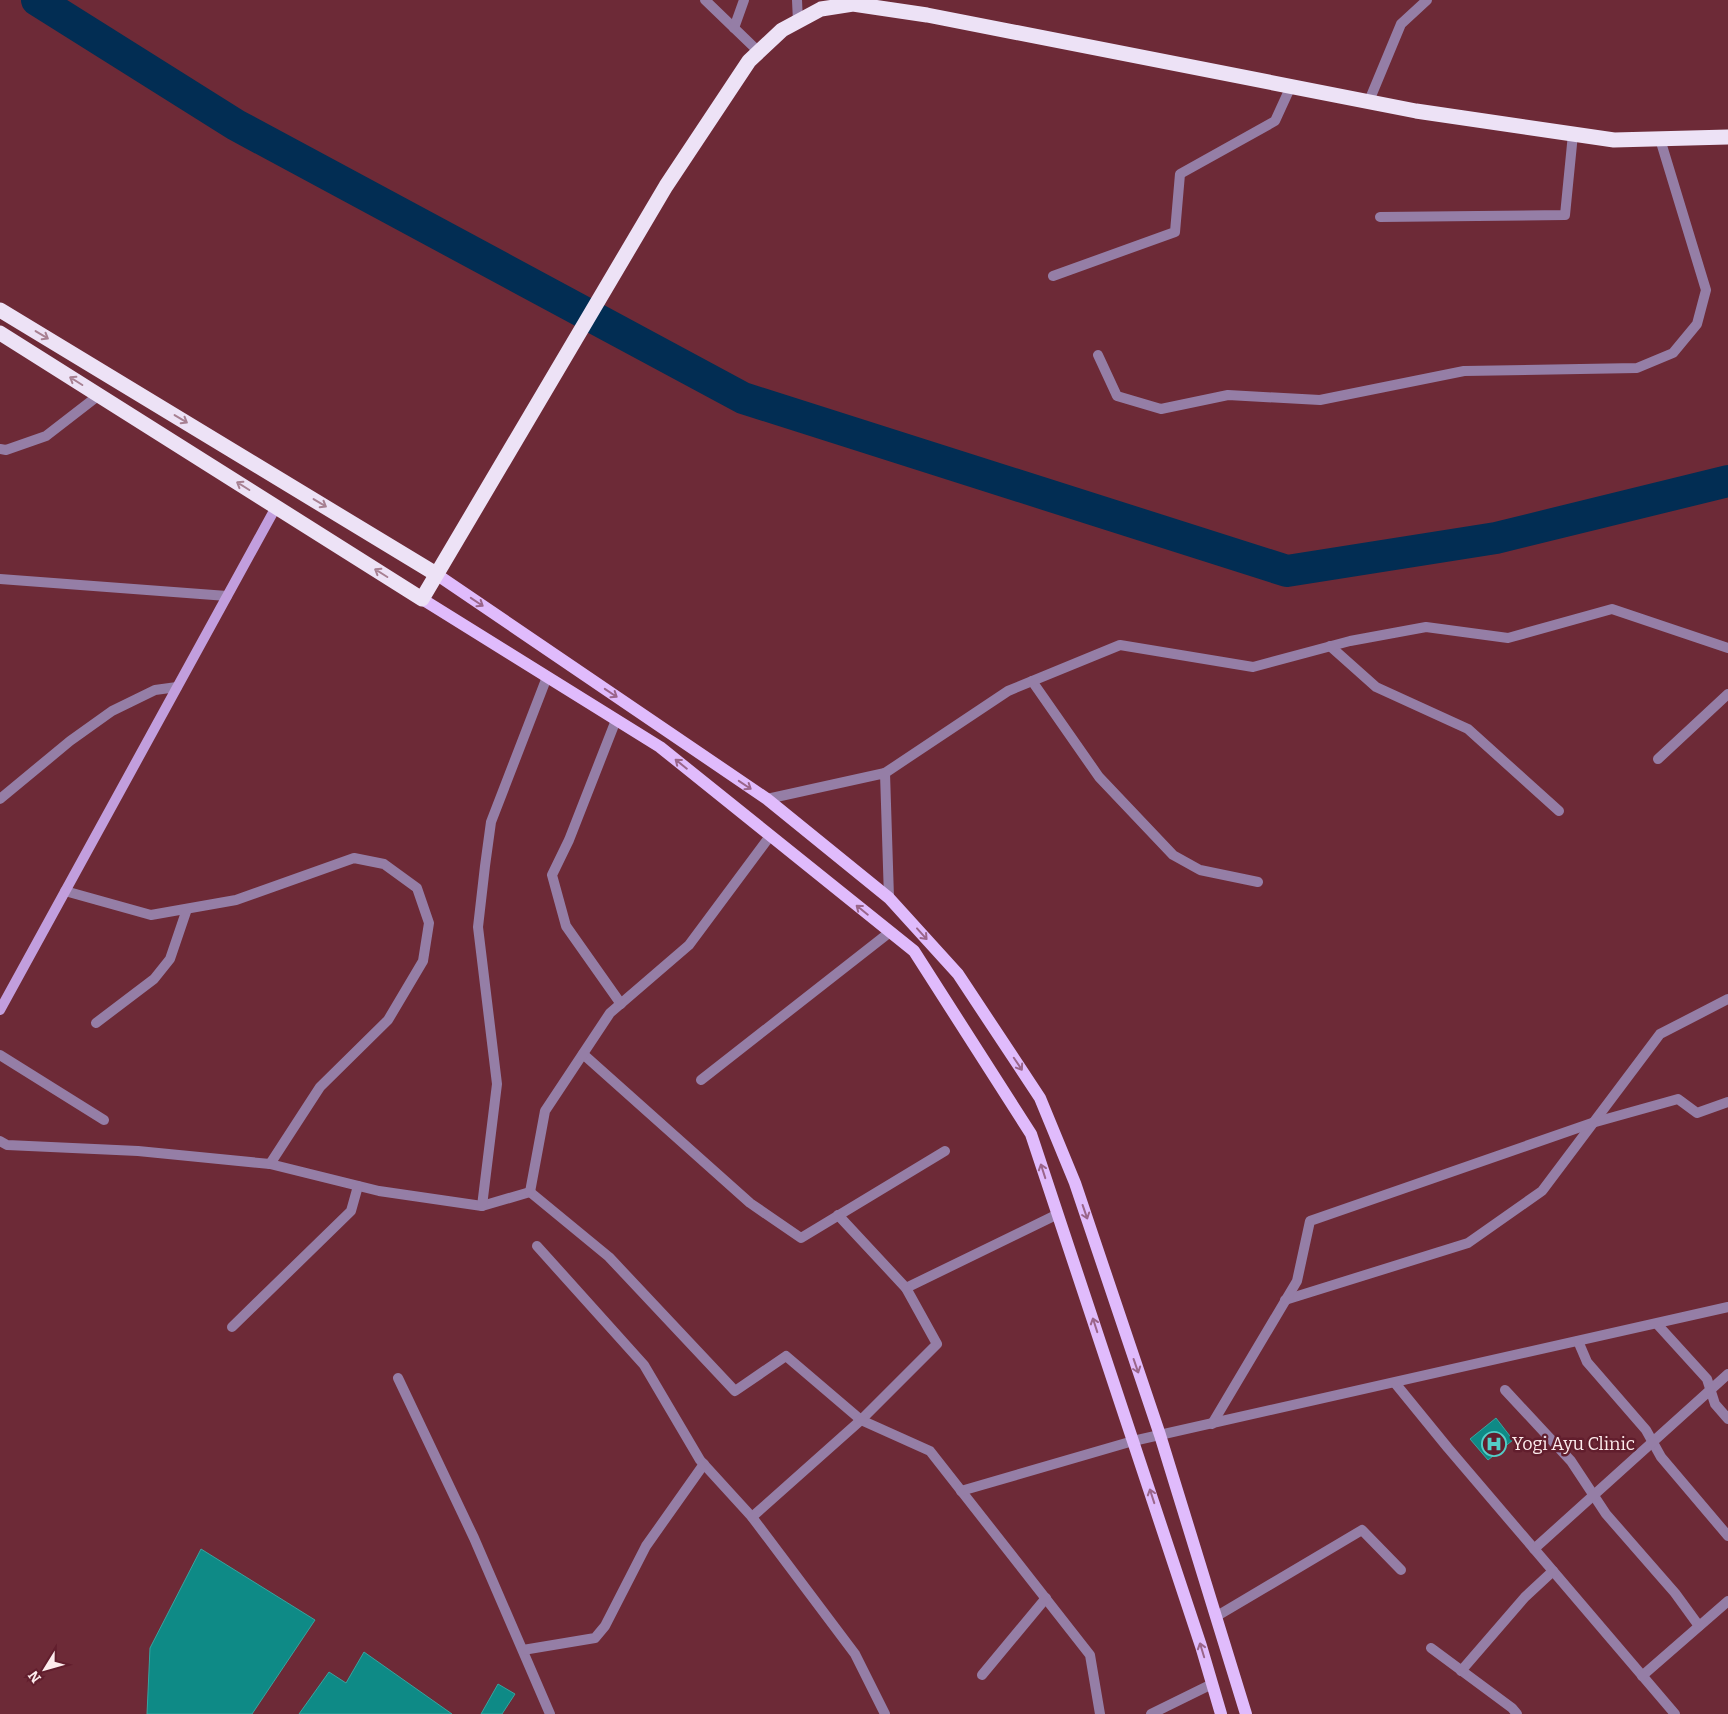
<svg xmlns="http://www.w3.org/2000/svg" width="1728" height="1714" font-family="Bitter,serif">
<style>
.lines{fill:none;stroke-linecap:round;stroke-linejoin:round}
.river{stroke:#022d53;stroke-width:32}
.building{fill:#0e8a86;stroke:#38a49f}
.street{stroke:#957ea6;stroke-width:10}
.secondary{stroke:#c29edd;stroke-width:10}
.primary{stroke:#e0bbfc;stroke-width:12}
.highway{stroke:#ede2f6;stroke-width:15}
.oneway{stroke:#a78092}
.oneway2{stroke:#9a658a}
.labels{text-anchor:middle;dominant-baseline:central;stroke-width:5;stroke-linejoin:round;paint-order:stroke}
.poi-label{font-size:18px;fill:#fdeced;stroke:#611e2d;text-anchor:start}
</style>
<rect width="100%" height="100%" fill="#6d2a37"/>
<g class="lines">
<path class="river" d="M37 0 236 125 743 398 1287 571 1496 538 1728 481"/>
</g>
<g class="building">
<path d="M1496 1418 1513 1440 1488 1460 1470 1439Z"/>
<path d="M201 1549 315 1620 252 1714H147L150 1648Z"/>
<path d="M364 1652 452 1714H299L329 1672 346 1683Z"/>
<path d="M498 1684 515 1694 502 1714H481Z"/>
</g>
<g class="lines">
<g class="street">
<path d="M705 0 759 52"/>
<path d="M797 0 798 22"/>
<path d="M734 28 744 0"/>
<path d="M1369 101 1401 24 1427 0"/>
<path d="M1380 217 1565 215 1573 134"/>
<path d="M1053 276 1175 232 1180 174 1275 121 1291 86"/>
<path d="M1098 355 1117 396 1161 409 1228 395 1320 400 1464 371 1637 368 1673 353 1697 324 1706 290 1660 139"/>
<path d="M0 449 6 450 46 436 99 395"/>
<path d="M0 579 227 596"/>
<path d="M1330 646 1376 687 1468 729 1559 811"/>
<path d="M1032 681 1099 777 1173 855 1200 870 1258 882"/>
<path d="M616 720 569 840 552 875 566 926 621 1004"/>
<path d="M1658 759 1728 694"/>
<path d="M885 773 1008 691 1120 645 1253 667 1350 641 1426 627 1508 638 1612 609 1728 648"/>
<path d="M0 799 70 741 112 711 155 690 177 687"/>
<path d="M767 799 885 773 889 898"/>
<path d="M65 891 151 915 236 900 354 858 384 864 417 888 429 923 423 961 388 1020 320 1087 270 1164"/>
<path d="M96 1023 154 979 170 959 187 909"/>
<path d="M583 1054 750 1203 801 1238 945 1151"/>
<path d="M0 1055 104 1120"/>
<path d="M701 1080 890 932"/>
<path d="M0 1141 7 1145 138 1151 270 1164 379 1191 482 1206 530 1192"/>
<path d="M530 1192 609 1257 735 1391 786 1356 861 1420 930 1451 1090 1655 1100 1714"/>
<path d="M530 1192 545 1111 610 1013 689 945 770 836"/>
<path d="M482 1206 497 1084 478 927 485 866 491 822 547 677"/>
<path d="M537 1246 644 1365 700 1460 752 1517 855 1654 885 1714"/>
<path d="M906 1288 1058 1214"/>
<path d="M1285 1300 1468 1243 1542 1191 1660 1034 1728 999"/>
<path d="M1657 1324 1707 1379 1715 1404 1728 1419"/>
<path d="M232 1327 351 1211 358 1186"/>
<path d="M1578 1341 1587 1362 1646 1430 1661 1457 1728 1536"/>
<path d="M398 1378 474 1538 550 1714"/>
<path d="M1395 1383 1448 1448 1675 1714"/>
<path d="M1505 1390 1571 1461 1606 1514 1675 1593 1699 1626"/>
<path d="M1212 1424 1297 1281 1310 1221 1592 1123 1678 1099 1697 1113 1728 1102"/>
<path d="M961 1491 1133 1441 1728 1307"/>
<path d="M752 1517 861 1420 937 1344 906 1288 838 1215"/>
<path d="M1534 1549 1728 1374"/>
<path d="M1217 1616 1362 1530 1401 1570"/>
<path d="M1431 1648 1512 1708 1517 1714"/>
<path d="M523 1650 595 1638 605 1626 646 1546 704 1464"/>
<path d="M1461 1671 1525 1597 1553 1571"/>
<path d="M982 1675 1046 1598"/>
<path d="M1642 1676 1728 1601"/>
<path d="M1151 1714 1212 1684"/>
</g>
<path class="secondary" d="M0 1010 276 507"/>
<g class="primary">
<path d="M436 574 767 799 889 898 958 974 1040 1098 1075 1183 1160 1435 1246 1714"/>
<path d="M422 599 660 747 914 951 1031 1134 1201 1646 1221 1714"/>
</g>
<g class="highway">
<path d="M0 310 436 574"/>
<path d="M0 333 422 599 666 186 749 61 782 30 821 9 853 4 927 15 1416 111 1614 140 1728 137"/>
</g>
</g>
<defs><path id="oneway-shaft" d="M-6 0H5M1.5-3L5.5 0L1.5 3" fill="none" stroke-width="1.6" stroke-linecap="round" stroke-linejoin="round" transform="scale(1.25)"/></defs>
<g class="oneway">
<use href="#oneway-shaft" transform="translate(42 335) rotate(31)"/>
<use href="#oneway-shaft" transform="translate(76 381) rotate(-148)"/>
<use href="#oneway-shaft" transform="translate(181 419) rotate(31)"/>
<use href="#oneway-shaft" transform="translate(243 486) rotate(-148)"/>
<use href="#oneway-shaft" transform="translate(320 503) rotate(31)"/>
<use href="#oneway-shaft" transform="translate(381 573) rotate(-148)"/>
</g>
<g class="oneway2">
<use href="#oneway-shaft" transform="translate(477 602) rotate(34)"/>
<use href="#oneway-shaft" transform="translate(611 693) rotate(34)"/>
<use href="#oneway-shaft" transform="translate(681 764) rotate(-141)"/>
<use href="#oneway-shaft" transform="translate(745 785) rotate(34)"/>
<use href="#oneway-shaft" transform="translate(862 910) rotate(-141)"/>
<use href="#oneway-shaft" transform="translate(922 934) rotate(48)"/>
<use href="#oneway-shaft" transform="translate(1018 1064) rotate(56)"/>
<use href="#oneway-shaft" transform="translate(1043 1171) rotate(-108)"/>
<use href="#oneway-shaft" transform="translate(1085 1212) rotate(71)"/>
<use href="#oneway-shaft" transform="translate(1095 1325) rotate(-108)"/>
<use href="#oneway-shaft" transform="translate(1136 1366) rotate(71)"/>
<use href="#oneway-shaft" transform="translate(1152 1496) rotate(-108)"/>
<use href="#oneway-shaft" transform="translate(1202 1650) rotate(-107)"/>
</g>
<defs>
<symbol id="hospital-ring" viewBox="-11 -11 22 22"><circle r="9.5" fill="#611e2d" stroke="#54cdc7" stroke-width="1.5"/><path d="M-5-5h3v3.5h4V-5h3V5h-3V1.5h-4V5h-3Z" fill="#54cdc7"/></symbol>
</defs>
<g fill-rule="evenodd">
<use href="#hospital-ring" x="1480" y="1430" width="28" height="28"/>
</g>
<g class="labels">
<g class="poi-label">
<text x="1512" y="1444">Yogi Ayu Clinic</text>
</g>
</g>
<g transform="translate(45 1669) rotate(233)" stroke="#611e2d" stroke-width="4" paint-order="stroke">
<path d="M0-4L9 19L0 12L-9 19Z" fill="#fdeced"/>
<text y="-8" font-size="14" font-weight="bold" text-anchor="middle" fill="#fdeced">N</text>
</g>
</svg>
